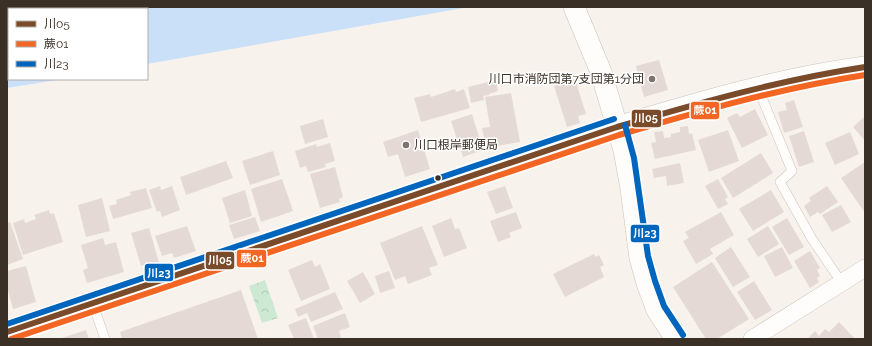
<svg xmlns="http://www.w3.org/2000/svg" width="872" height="346" font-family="Raleway,'Noto Sans JP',sans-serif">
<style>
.park{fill:url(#park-crowns)}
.water{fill:#cadff8}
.building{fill:#e4d9d5}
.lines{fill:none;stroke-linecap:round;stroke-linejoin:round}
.service-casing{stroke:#cbc3bc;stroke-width:10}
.minor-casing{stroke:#cbc3bc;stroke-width:18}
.tertiary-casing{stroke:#cbc3bc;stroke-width:22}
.service{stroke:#fefdfc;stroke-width:9}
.minor{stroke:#fefdfc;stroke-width:17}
.tertiary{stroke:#fefdfc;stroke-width:21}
.bus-1-casing{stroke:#fff;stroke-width:9}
.bus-2-casing{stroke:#fff;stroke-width:9}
.bus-3-casing{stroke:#fff;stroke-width:9}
.bus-1{stroke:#7a4b2a;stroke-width:6}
.bus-2{stroke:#f26522;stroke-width:6}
.bus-3{stroke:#0065bd;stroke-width:6}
.poi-dot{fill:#7d746b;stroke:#fff;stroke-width:1.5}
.bus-dot{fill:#3b3026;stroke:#fff;stroke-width:1.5}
.labels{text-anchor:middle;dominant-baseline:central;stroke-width:3;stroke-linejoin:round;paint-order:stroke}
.poi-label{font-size:12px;fill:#3b3026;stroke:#fff;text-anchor:end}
.line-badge{stroke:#fff;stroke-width:1.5}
.badge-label{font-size:11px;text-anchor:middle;font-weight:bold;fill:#fff}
</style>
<defs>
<pattern id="park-crowns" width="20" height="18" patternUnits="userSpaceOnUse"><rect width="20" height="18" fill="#cde8d3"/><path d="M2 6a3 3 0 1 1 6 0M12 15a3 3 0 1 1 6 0" fill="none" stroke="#b1c7b5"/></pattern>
</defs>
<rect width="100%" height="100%" fill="#f8f2ec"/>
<path class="park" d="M265 280 278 318 262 323 249 286Z"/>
<path class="water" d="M7 7H469L147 64V9H9V79H63L7 88Z"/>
<g class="building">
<path d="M659 60 668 90 644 97 636 66Z"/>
<path d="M575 79 586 114 578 116 580 123 567 127 554 86Z"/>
<path d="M496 80 498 91 489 94V95L483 96 484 100 471 103 468 87Z"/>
<path d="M455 89 456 92 464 89 470 108 421 122 414 98 430 94 431 97Z"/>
<path d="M511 93 520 142 486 148 482 128 490 127 485 97Z"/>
<path d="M794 100 803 127 784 133 778 112 787 110 785 103Z"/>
<path d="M755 109 768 135 742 148 727 118 737 113 740 117Z"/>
<path d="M472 114 483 150 463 157 451 121Z"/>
<path d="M865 116V141L853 127Z"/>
<path d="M323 119 328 137 305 144 300 126Z"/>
<path d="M688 126 689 134 692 133 696 150 655 159 651 143 656 142 654 132 663 131 664 138 671 137V134L680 132V127Z"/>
<path d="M418 130 430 169 405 177 398 154 388 157 383 142Z"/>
<path d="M728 130 739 161 709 172 698 140Z"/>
<path d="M804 131 814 162 799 167 789 136Z"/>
<path d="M850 132 859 154 835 165 825 143Z"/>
<path d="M330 143 335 161 325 164 326 167 308 172 306 166 300 168 295 151 316 144 317 147Z"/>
<path d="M273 151 280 175 250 185 242 161Z"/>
<path d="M761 153 773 173 733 198 721 178Z"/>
<path d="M226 161 233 178 186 195 180 177Z"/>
<path d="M865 162V213L841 178Z"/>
<path d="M680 163 684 183 667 186 666 176 654 178 652 169Z"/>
<path d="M335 167 343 197 339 199 340 202 320 208 310 174Z"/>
<path d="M282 179 293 211 261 222 251 189Z"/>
<path d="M718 179 728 197 725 199 728 204 718 209 705 186Z"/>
<path d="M160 186 161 190 172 186 180 210 162 217 160 211 157 212 149 190Z"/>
<path d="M505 186 513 208 496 214 487 192Z"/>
<path d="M827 186 838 202 820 214 818 212 810 217 804 206 811 201 809 198Z"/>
<path d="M146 188 152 208 113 219 109 206 117 204 116 200 131 195 130 192Z"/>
<path d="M245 190 252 216 230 223 222 198Z"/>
<path d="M771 190 784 212 753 231 739 209Z"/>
<path d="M102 198 110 231 86 237 78 205Z"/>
<path d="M841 205 851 222 832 232 822 215Z"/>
<path d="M49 210 50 214 54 213 63 242 23 255 13 223 24 219 25 223 36 219 34 215Z"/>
<path d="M516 212 522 228 509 233 511 237 498 242 490 221Z"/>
<path d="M721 212 734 235 710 249 713 254 696 264 683 241 689 238 685 232Z"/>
<path d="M255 217 260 231 234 239 229 225Z"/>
<path d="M451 218 455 229 459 228 467 248 444 257 432 226Z"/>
<path d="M787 218 804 247 789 255 772 227Z"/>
<path d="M10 222 23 259 7 265V223Z"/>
<path d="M187 226 196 251 174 258 172 253 162 256 155 236Z"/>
<path d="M422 226 438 265 429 268 432 275 408 284 405 276 395 280 380 243Z"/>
<path d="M768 226 779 244 758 257 747 239Z"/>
<path d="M149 228 160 266 148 270 146 264 141 266 131 233Z"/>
<path d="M103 238 105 245 116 242 124 272 87 283 83 270 88 268 81 245Z"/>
<path d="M731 247 750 277 733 287 715 258Z"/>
<path d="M782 247 793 268 775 277 764 256Z"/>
<path d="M810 251 820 268 817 270 820 276 817 278 819 282 810 288 794 261Z"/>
<path d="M594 254 596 257 599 255 604 265 600 267 604 277 565 297 553 274Z"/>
<path d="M312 260 315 267 320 264 330 289 301 301 288 270Z"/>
<path d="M712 262 749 319 717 339H706L673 287Z"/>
<path d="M26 266 36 302 13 309 7 287V271Z"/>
<path d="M389 271 395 288 380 293 375 276Z"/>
<path d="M363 272 375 294 360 303 347 281Z"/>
<path d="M754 281 772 310 755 320 737 292Z"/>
<path d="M241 290 258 339H122L120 332Z"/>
<path d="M335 292 343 309 311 322 307 313 298 317 295 309Z"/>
<path d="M345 313 350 327 339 331 341 337 336 339H318L313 326Z"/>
<path d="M306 318 314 339H294L288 325Z"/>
<path d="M839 322 855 339H807L815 331 819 336 825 329 829 332Z"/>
<path d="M86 330 89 339H59Z"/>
</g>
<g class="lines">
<defs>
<g id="service">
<path d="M758 88 792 171 780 182 812 239 842 283"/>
<path d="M93 304 105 339"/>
</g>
<path id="minor" d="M752 339 865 268"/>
<g id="tertiary">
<path d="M574 7 601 72 624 150 631 189 640 258 647 283 657 310 676 339"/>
<path d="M7 332 617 127C698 103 781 78 865 67"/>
</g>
</defs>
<use href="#service" class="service-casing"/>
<use href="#minor" class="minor-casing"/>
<use href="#tertiary" class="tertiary-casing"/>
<use href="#service" class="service"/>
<use href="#minor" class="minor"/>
<use href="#tertiary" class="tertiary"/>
<defs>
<path id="bus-1" d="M7 332 617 127C699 103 780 80 865 67"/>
<path id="bus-2" d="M11 339 619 135C700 111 781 88 865 75"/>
<g id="bus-3">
<path d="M625 125 634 158 648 256 655 281 664 306 683 335"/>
<path d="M7 324 614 119"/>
</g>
</defs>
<use href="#bus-1" class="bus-1-casing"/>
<use href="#bus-2" class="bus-2-casing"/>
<use href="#bus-3" class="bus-3-casing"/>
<use href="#bus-1" class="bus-1"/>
<use href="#bus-2" class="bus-2"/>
<use href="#bus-3" class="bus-3"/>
</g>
<g class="poi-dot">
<circle cx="652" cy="79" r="4"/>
<circle cx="406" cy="145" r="4"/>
</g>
<circle class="bus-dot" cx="438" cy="178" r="3.5"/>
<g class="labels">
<g class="poi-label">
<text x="644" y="79">川口市消防団第7支団第1分団</text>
<text x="414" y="145" text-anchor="start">川口根岸郵便局</text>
</g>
</g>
<g class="line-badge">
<rect x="690" y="101" width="30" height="19" rx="4" fill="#f26522"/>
<rect x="631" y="109" width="31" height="19" rx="4" fill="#7a4b2a"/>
<rect x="630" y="224" width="30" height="19" rx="4" fill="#0065bd"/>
<rect x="236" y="249" width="31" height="19" rx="4" fill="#f26522"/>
<rect x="205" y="251" width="30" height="19" rx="4" fill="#7a4b2a"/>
<rect x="144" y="263" width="30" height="19" rx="4" fill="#0065bd"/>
</g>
<g class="badge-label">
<text x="705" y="114">蕨01</text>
<text x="646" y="122">川05</text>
<text x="645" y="237">川23</text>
<text x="252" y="262">蕨01</text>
<text x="220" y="264">川05</text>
<text x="159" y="277">川23</text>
</g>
<rect width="872" height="346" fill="none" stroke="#3b3026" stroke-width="16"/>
<rect x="8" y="8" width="140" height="72" fill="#ffffff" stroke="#b1aca8"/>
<rect x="16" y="21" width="20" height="6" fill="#7a4b2a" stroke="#b1aca8"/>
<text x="44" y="28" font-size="12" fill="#3b3026">川05</text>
<rect x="16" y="41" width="20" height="6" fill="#f26522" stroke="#b1aca8"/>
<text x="44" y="48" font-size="12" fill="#3b3026">蕨01</text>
<rect x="16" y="61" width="20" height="6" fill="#0065bd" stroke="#b1aca8"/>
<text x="44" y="68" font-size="12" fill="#3b3026">川23</text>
</svg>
